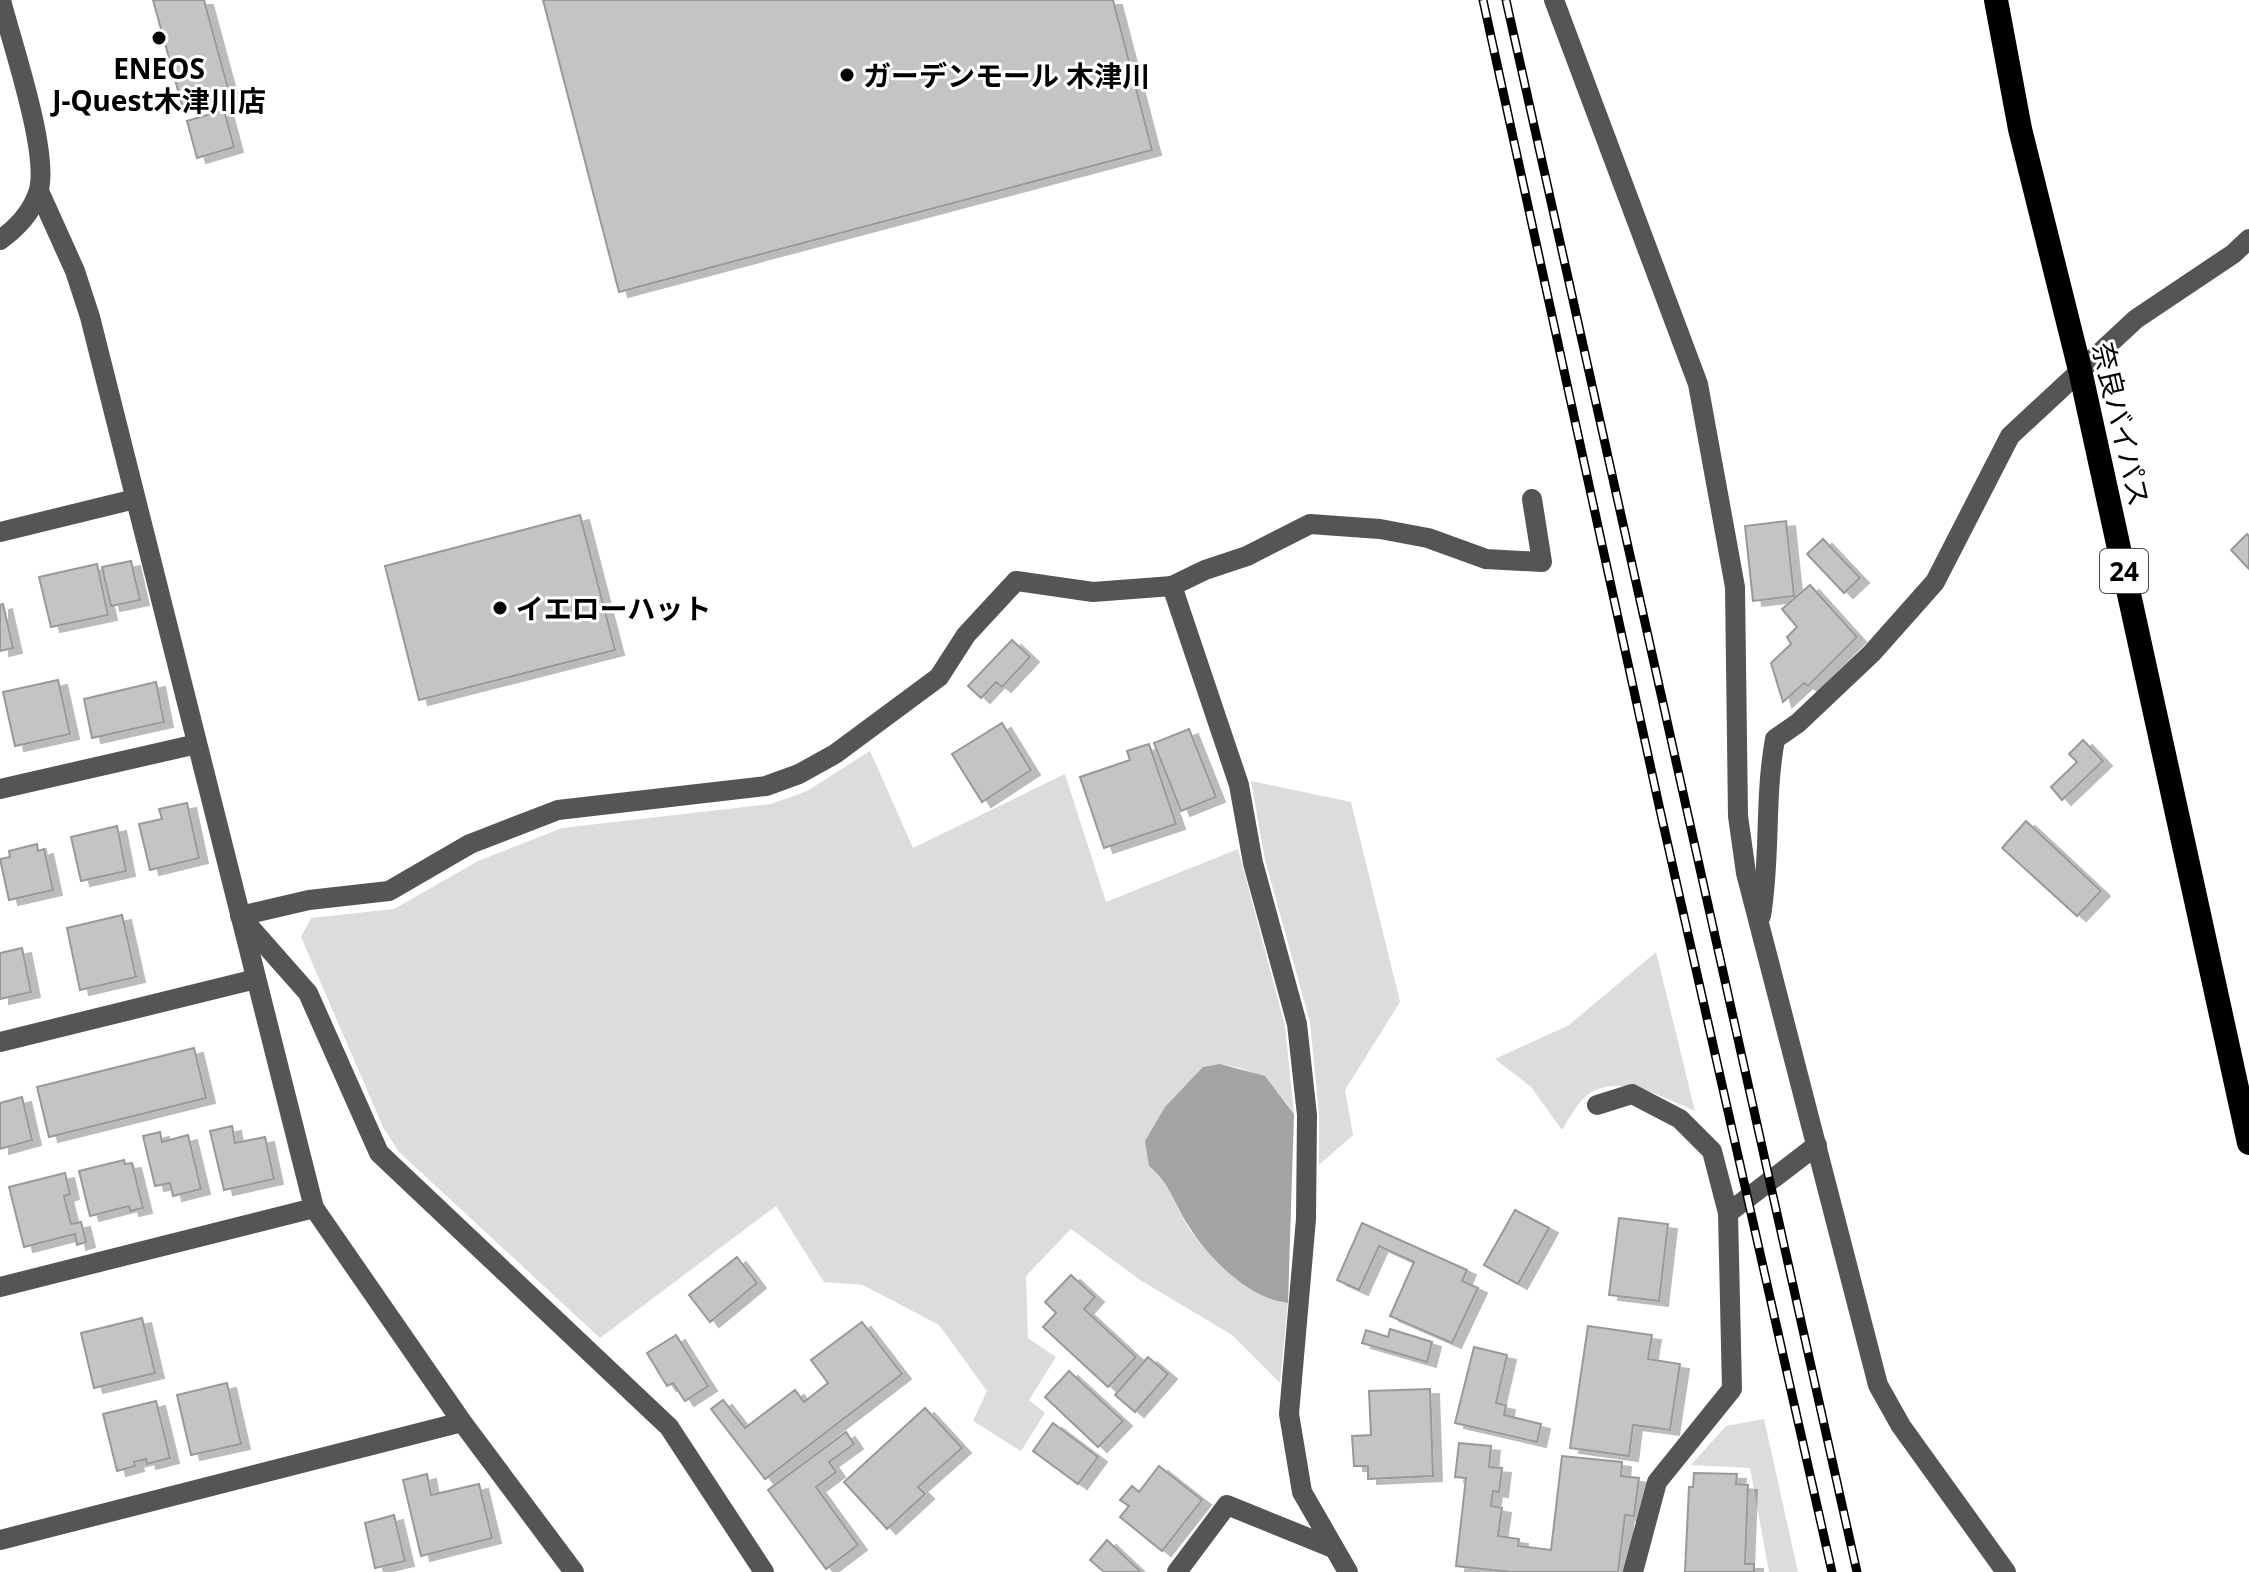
<svg xmlns="http://www.w3.org/2000/svg" width="2249" height="1572" font-family="'Noto Sans','Noto Sans JP',sans-serif">
<style>
.green{fill:#dcdcdc}
.water{fill:#a3a3a3}
.building{fill:#c4c4c4;stroke:#999;stroke-width:2;filter:url(#shadow)}
.lines{fill:none;stroke-linecap:round;stroke-linejoin:round}
.minor{stroke:#555;stroke-width:20}
.highway{stroke:#000;stroke-width:24}
.rail-casing{stroke:#000;stroke-width:9}
.rail{stroke:#fff;stroke-width:6;stroke-dasharray:18;stroke-linecap:butt}
.poi-dot{fill:#000;stroke:#fff;stroke-width:3}
.labels{text-anchor:middle;dominant-baseline:central;stroke-width:6;stroke-linejoin:round;paint-order:stroke}
.shield{fill:#fff;stroke:#4c4c4c;stroke-width:2}
.shield-label{font-size:26px;font-weight:bold;fill:#000}
.poi-label{font-size:28px;font-weight:bold;fill:#000;stroke:#fff;text-anchor:start}
.street-label{font-size:28px;fill:#000;stroke:#fff}
</style>
<defs>
<filter id="shadow"><feDropShadow dx="9" dy="5" stdDeviation="0" flood-color="#0004"/></filter>
</defs>
<rect width="100%" height="100%" fill="#fff"/>
<g class="green">
<path d="M870 751 913 848 1065 774 1106 902 1238 849 1285 1026 1294 1114C1273 1082 1259 1070 1220 1064 1180 1095 1147 1110 1149 1166 1171 1184 1176 1210 1193 1234 1214 1263 1252 1300 1288 1303L1280 1383 1232 1335 1140 1280 1071 1229 1026 1276 1028 1338 1056 1357 1029 1400 1045 1413 1021 1451 973 1421 987 1391 939 1325 863 1285 824 1282 776 1206 600 1338 399 1152 383 1127 301 937 311 918 394 909 478 861 562 828 771 804 807 791Z"/>
<path d="M1251 781 1351 802 1400 1002 1345 1090 1353 1135 1319 1165V1114L1310 1022 1265 860Z"/>
<path d="M1656 952 1695 1111C1664 1098 1614 1069 1583 1099 1575 1107 1568 1120 1562 1130L1531 1087 1495 1059 1569 1025Z"/>
<path d="M1764 1419 1798 1572H1769L1750 1468 1691 1465 1726 1426Z"/>
</g>
<path class="water" d="M1220 1064 1265 1076 1294 1114 1288 1303C1251 1300 1209 1259 1190 1228 1175 1206 1170 1183 1149 1166L1145 1141 1165 1107 1203 1067Z"/>
<g class="building">
<path d="M153 0H204L229 92 182 105Z"/>
<path d="M543 0H1113L1152 150 619 292Z"/>
<path d="M224 110 234 147 197 158 187 121Z"/>
<path d="M580 515 615 650 419 700 385 566Z"/>
<path d="M1786 521 1794 596 1753 601 1745 526Z"/>
<path d="M2247 534 2249 536V569L2231 550Z"/>
<path d="M1823 539 1860 578 1844 593 1807 554Z"/>
<path d="M131 561 140 600 111 606 102 567Z"/>
<path d="M97 564 108 615 51 627 39 577Z"/>
<path d="M1810 585 1857 637 1808 686 1804 683 1783 702 1771 663 1791 644 1787 637 1797 627 1782 609Z"/>
<path d="M3 604 13 648 0 651V605Z"/>
<path d="M1012 640 1030 657 1002 687 996 682 981 698 968 686Z"/>
<path d="M58 680 70 734 15 746 3 692Z"/>
<path d="M156 682 164 722 92 738 84 699Z"/>
<path d="M1002 723 1031 770 982 802 952 754Z"/>
<path d="M1189 729 1216 797 1181 811 1154 743Z"/>
<path d="M2083 740 2103 761 2062 800 2051 787 2077 762 2069 754Z"/>
<path d="M1149 744 1176 824 1104 848 1080 777 1130 760 1127 751Z"/>
<path d="M187 803 199 858 150 870 139 824 162 819 159 809Z"/>
<path d="M2026 821 2101 891 2077 916 2002 848Z"/>
<path d="M117 826 126 871 81 881 71 837Z"/>
<path d="M37 844 38 851 44 849 53 890 9 900 0 859 10 857 9 851Z"/>
<path d="M122 915 136 977 80 990 67 928Z"/>
<path d="M22 948 31 992 0 999V953Z"/>
<path d="M194 1048 206 1098 49 1137 37 1087Z"/>
<path d="M22 1097 32 1140 0 1149V1103Z"/>
<path d="M232 1126 235 1143 265 1137 274 1179 224 1190 210 1131Z"/>
<path d="M160 1132 162 1142 188 1135 201 1189 173 1196 170 1183 155 1186 143 1136Z"/>
<path d="M124 1160 125 1164 132 1163 143 1208 130 1211 129 1206 90 1216 79 1171Z"/>
<path d="M65 1173 70 1194 64 1196 71 1224 81 1222 86 1242 77 1245 75 1234 24 1247 9 1187Z"/>
<path d="M1515 1210 1549 1228 1518 1284 1484 1265Z"/>
<path d="M1619 1218 1668 1224 1659 1301 1609 1295Z"/>
<path d="M1362 1223 1467 1270 1462 1281 1478 1288 1452 1343 1390 1316 1414 1262 1379 1246 1359 1290 1337 1280Z"/>
<path d="M737 1257 757 1283 710 1322 689 1295Z"/>
<path d="M1071 1275 1095 1297 1084 1309 1136 1357 1108 1387 1043 1327 1056 1313 1045 1302Z"/>
<path d="M142 1318 155 1373 94 1388 81 1333Z"/>
<path d="M862 1322 902 1374 765 1479 711 1409 723 1400 745 1428 795 1390 804 1402 828 1383 811 1360Z"/>
<path d="M1588 1326 1652 1335 1648 1359 1680 1364 1670 1430 1633 1425 1629 1456 1570 1448Z"/>
<path d="M1390 1329 1432 1342 1427 1362 1362 1343 1366 1330 1388 1337Z"/>
<path d="M676 1335 708 1386 685 1401 673 1383 667 1386 647 1353Z"/>
<path d="M1474 1347 1507 1355 1496 1403 1506 1405 1504 1415 1541 1424 1537 1442 1455 1423Z"/>
<path d="M1148 1357 1168 1374 1135 1412 1115 1395Z"/>
<path d="M1069 1371 1123 1421 1098 1447 1045 1397Z"/>
<path d="M227 1383 241 1444 191 1455 177 1395Z"/>
<path d="M1430 1389 1433 1476 1368 1479V1466H1354L1352 1436 1371 1435 1369 1391Z"/>
<path d="M156 1401 170 1458 147 1464 146 1459 134 1462 135 1466 117 1471 103 1414Z"/>
<path d="M925 1408 962 1448 918 1487 925 1494 887 1529 844 1482Z"/>
<path d="M1053 1423 1098 1457 1078 1484 1033 1451Z"/>
<path d="M846 1432 854 1444 829 1462 836 1472 816 1487 858 1545 826 1569 768 1490Z"/>
<path d="M1459 1443 1491 1446 1489 1467 1502 1468 1499 1492 1493 1491 1491 1506 1502 1508 1498 1536 1519 1539 1518 1546 1551 1550 1562 1456 1622 1462 1621 1476 1639 1478 1634 1516 1625 1515 1618 1572H1510L1456 1566 1466 1478 1455 1477Z"/>
<path d="M1159 1466 1202 1500 1162 1551 1120 1517 1129 1506 1120 1500 1132 1486 1139 1492Z"/>
<path d="M1694 1473 1737 1474 1736 1484 1748 1485 1745 1564H1754V1572H1685L1689 1487H1693Z"/>
<path d="M427 1474 431 1495 479 1484 492 1538 421 1556 403 1480Z"/>
<path d="M394 1515 405 1561 375 1568 365 1523Z"/>
<path d="M1107 1540 1141 1572H1104L1090 1560Z"/>
</g>
<g class="lines">
<g class="minor">
<path d="M1554 0 1698 384 1735 587 1738 816 1746 873 1878 1385 1901 1426 2006 1572"/>
<path d="M39 191 75 271 90 317 314 1208 462 1422 574 1572"/>
<path d="M0 240C17 228 31 213 38 193 51 156 11 41 1 0"/>
<path d="M0 532 135 499"/>
<path d="M1172 586 1205 570 1247 556 1310 524 1380 529 1428 538 1486 559 1542 562 1532 499"/>
<path d="M0 789 197 744"/>
<path d="M1761 916C1771 855 1764 800 1775 739L1798 723 1872 653 1935 582 2010 436 2136 319 2233 254 2249 239"/>
<path d="M0 1042 256 979"/>
<path d="M1597 1105 1632 1094 1680 1119 1712 1151 1728 1213 1732 1389 1657 1482 1633 1572"/>
<path d="M1728 1213 1817 1145"/>
<path d="M0 1287 314 1208"/>
<path d="M0 1540 462 1422"/>
<path d="M764 1572 669 1427 379 1153 308 993 240 916 309 900 389 891 470 844 558 810 766 786 799 774 835 754 939 677 966 635 1016 581 1093 592 1172 586 1239 785 1253 863 1297 1024 1307 1115 1306 1219 1289 1414 1302 1492 1348 1572"/>
<path d="M1177 1572 1227 1505 1333 1548"/>
</g>
<path class="highway" d="M1996 0 2020 129 2080 370 2249 1143"/>
<defs>
<g id="rail">
<path d="M1483 0 1660 810 1832 1572"/>
<path d="M1506 0 1857 1572"/>
</g>
</defs>
<use href="#rail" class="rail-casing"/>
<use href="#rail" class="rail"/>
</g>
<g class="poi-dot">
<circle cx="159" cy="38" r="8"/>
<circle cx="847" cy="75" r="8"/>
<circle cx="500" cy="608" r="8"/>
</g>
<g class="labels">
<rect class="shield" x="2100" y="549" width="48" height="44" rx="6"/>
<g class="shield-label">
<text x="2124" y="571">24</text>
</g>
<g class="poi-label">
<text x="159" y="68" text-anchor="middle">ENEOS<tspan x="159" dy="32">J-Quest木津川店</tspan></text>
<text x="863" y="75">ガーデンモール 木津川</text>
<text x="516" y="608">イエローハット</text>
</g>
<g class="street-label">
<text transform="translate(2122 424) rotate(77)">奈良バイパス</text>
</g>
</g>
</svg>
